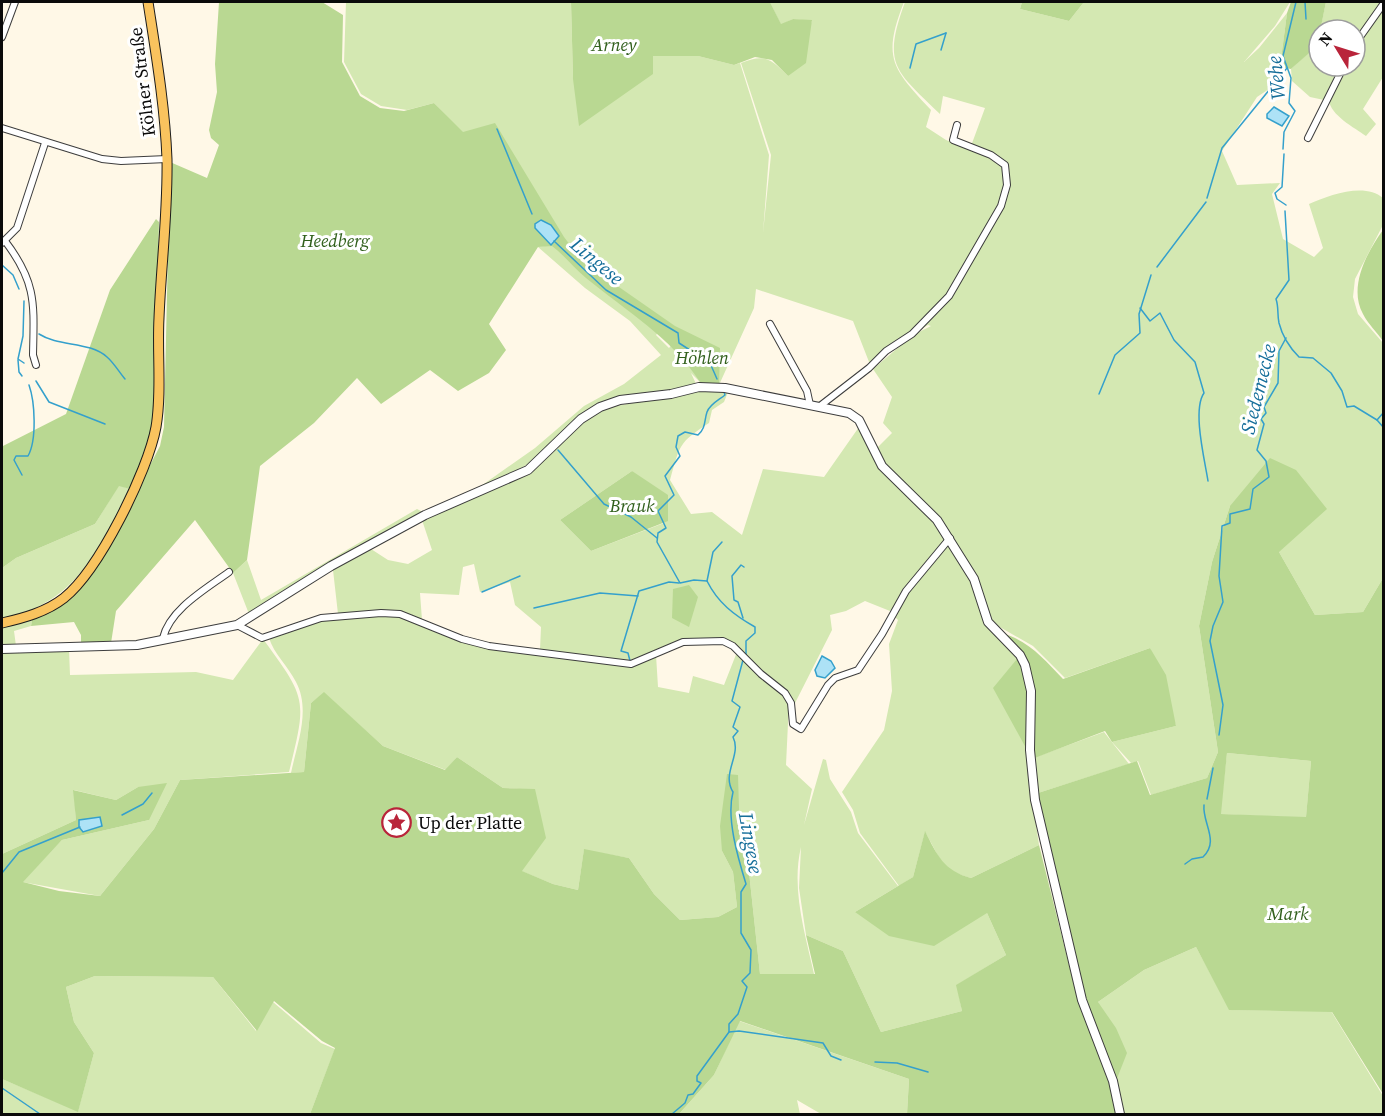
<svg xmlns="http://www.w3.org/2000/svg" width="1385" height="1116" font-family="'Source Serif 4',serif">
<style>
.green{fill:#d4e8b2;fill-rule:evenodd}
.forest{fill:#b9d892;fill-rule:evenodd}
.water{fill:#ade2f6;stroke:#34a0cc;stroke-width:1.5}
.lines{fill:none;stroke-linecap:round;stroke-linejoin:round}
.stream{stroke:#34a0cc;stroke-width:1.5}
.minor-casing{stroke:#3d3d3d;stroke-width:8}
.tertiary-casing{stroke:#3d3d3d;stroke-width:10}
.primary-casing{stroke:#1b1b1b;stroke-width:11}
.minor{stroke:#fff;stroke-width:6}
.tertiary{stroke:#fff;stroke-width:8}
.primary{stroke:#f9c35e;stroke-width:9}
.labels{text-anchor:middle;dominant-baseline:central;stroke-width:6;stroke-linejoin:round;paint-order:stroke}
.park-label{font-size:18px;font-style:italic;fill:#31601c;stroke:#fff}
.street-label{font-size:18px;fill:#0a0a0a;stroke:#fff}
.poi-label{font-size:18px;fill:#0a0a0a;stroke:#fff;text-anchor:start}
.water-label{font-size:20px;font-style:italic;fill:#156e9a;stroke:#fff}
</style>
<rect width="100%" height="100%" fill="#fff8e7"/>
<g class="green">
<path d="M346 2H571L573 79 653 56H698L734 65 740 63 769 155 763 233 771 155 741 63C765 53 771 59 788 76L812 21 793 19 781 25 770 2H904C882 58 892 68 931 110L926 127 946 140 989 156 1004 168 1002 202 948 295 912 334 871 367 853 321 756 289 754 308 719 385 701 383 691 373 697 386C666 393 629 391 602 403 575 414 560 438 539 456 522 470 501 477 481 486L535 448 584 406 624 384 661 355 630 321 585 288 538 247 568 243 434 103 407 110 381 106 361 94 344 62ZM664 326 678 338 669 348 656 335Z"/>
<path d="M905 2H1022L1020 9 1069 21 1084 2H1290L1275 26 1244 62 1259 48 1287 13 1280 67 1269 89 1257 97 1222 151 1237 185 1280 183 1272 194 1283 239 1314 257 1323 248 1309 204C1329 195 1365 182 1383 198V225L1355 279 1353 297 1358 314 1383 343V578L1363 612 1315 615 1279 552 1230 506 1212 562 1199 626 1218 752 1207 778 1151 795 1138 761 1131 763 1112 742 1176 726 1150 648 1065 678 1033 646 991 622 940 519 884 464 876 449 892 433 883 423 892 397 873 369 913 335 931 326 928 325 915 333 949 296 994 225 1005 204 1007 165 971 146 985 108 943 96 940 114C895 70 882 65 905 2Z"/>
<path d="M1326 2H1381L1355 42V30H1320Z"/>
<path d="M1383 5V77L1363 109 1376 124 1366 136C1355 128 1330 115 1329 100L1346 66H1355V46Z"/>
<path d="M1319 34V66H1342L1324 100 1310 97 1292 81 1291 69 1316 46Z"/>
<path d="M700 390 728 392 724 402 712 410 709 423C678 443 680 445 670 480L691 514 712 512 742 535 763 469 824 477 859 427 880 468 909 494 945 534V541L890 611 865 601 846 611 830 615 832 630 793 707V701L732 644 684 641 631 661 540 650 541 627 515 605 510 582 480 592 474 564 463 567 459 595 420 593 422 620 401 613 338 614 333 570 371 549 388 560 408 564 432 550 422 520 528 472 582 421 601 409ZM632 471 664 523 591 551 560 520Z"/>
<path d="M119 485 130 489C97 551 77 603 2 619V568L16 558 95 524Z"/>
<path d="M417 509 423 512 330 563 249 614 233 573 247 560 261 600Z"/>
<path d="M946 546H951L972 579 976 600 991 631 1018 658 1032 798 1039 845 971 878C940 870 940 857 925 832L913 877 899 886 860 833 853 810 842 792 884 730 892 691 889 644 898 620 894 616 907 593Z"/>
<path d="M400 615 460 641 631 665 656 655 658 687 689 693 693 676 724 685 737 652 783 693 789 702 786 765 812 789 804 825 823 759 826 760 830 779 851 812 858 833 898 886 855 912 987 913 1006 955 957 985 962 1011 881 1032 843 951 806 935 799 888 801 847C791 889 805 933 814 974H760L749 872 740 842 738 818 722 851 733 872 737 907 718 917 680 920 654 894 629 858 584 850 578 890 553 884 521 871 535 790 503 788 457 757 446 770 383 746 324 693 311 703 304 772 291 773C297 744 311 710 296 682 288 666 274 654 269 638L318 620Z"/>
<path d="M32 620 31 626 14 631 16 646 2 647V626Z"/>
<path d="M263 639C307 699 307 699 289 772L180 780 154 829 100 896 22 882 62 840 149 820 138 787 116 800 74 790 76 820 2 854V653L69 649 70 675 196 672 233 680Z"/>
<path d="M1104 732 1129 764 1038 793 1033 758Z"/>
<path d="M1227 753 1311 761 1306 818 1220 814Z"/>
<path d="M1196 947 1230 1010 1331 1011 1383 1096V1114H1123L1098 1002 1144 970Z"/>
<path d="M95 976 213 977 256 1031 273 1002 321 1043 335 1049 310 1114H2V1079L78 1111 94 1053 74 1022 66 987Z"/>
<path d="M739 1021 909 1079 907 1114H821L797 1100 800 1114H679L714 1075Z"/>
</g>
<g class="forest">
<path d="M219 2H322L343 15 342 62 360 96 380 108 404 111 434 103 463 132 495 123 564 237 583 262 675 326 720 348 719 385 700 382C671 337 626 311 586 278 574 268 564 255 552 246L538 247 489 324 506 350 489 373 458 391 430 370 381 404 357 378 314 423 260 466 247 560 233 573 195 520 116 611 111 643 81 644V635L74 622 31 626 32 620 68 601 96 569 160 446 164 427 170 162 207 178 219 145 211 138 209 130 217 92 215 64Z"/>
<path d="M571 2H770L781 24 793 19 812 20 806 63 788 76 772 60 755 57 734 65 698 56H653V74L579 126 573 79Z"/>
<path d="M1022 2H1084L1069 21 1020 9Z"/>
<path d="M1291 2H1326L1317 46 1291 69 1280 67 1287 13Z"/>
<path d="M156 219 159 222 154 415 149 442 130 489 119 486 95 524 16 558 2 568 3 446 66 414 110 290Z"/>
<path d="M1383 230H1384L1383 341C1377 332 1368 324 1363 314 1348 287 1367 252 1383 230Z"/>
<path d="M1270 458 1296 470 1327 509 1279 552 1315 615 1363 612 1383 578V1094L1332 1012 1229 1010 1196 947 1144 970 1098 1002 1116 1028 1127 1053 1116 1081 1085 995 1047 842 1038 793 1137 761 1150 795 1207 778 1218 752 1199 626 1212 562 1230 506ZM1227 753 1311 761 1306 817 1221 814Z"/>
<path d="M632 471 668 495V521L591 551 560 520Z"/>
<path d="M689 585 698 597 689 627 672 618 673 589Z"/>
<path d="M1001 633C1028 640 1044 659 1063 679L1150 648 1166 675 1176 726 1112 742 1105 731 1032 759 993 688 1021 654Z"/>
<path d="M324 692 383 746 445 770 457 757 503 788 535 789 546 838 522 871 553 884 578 890 584 849 629 858 654 894 680 920 718 917 737 907 733 872 722 851 720 826 727 774 738 775 740 842 749 872 760 974H815L806 935 843 951 881 1032 962 1011 956 985 1006 955 987 913 934 946 889 936 855 912 913 877 925 831C937 855 944 871 971 878L1039 845 1077 997 1116 1101 1118 1114H907L909 1079 740 1021 714 1075 679 1114H310L335 1048 322 1041 274 1001 257 1031 213 977 95 976 66 987 74 1022 94 1053 78 1112 2 1079V854L76 820 73 790 116 800 138 787 167 783 149 820 62 840 23 882 59 891 100 896 154 829 180 780 304 772 311 703Z"/>
</g>
<g class="water">
<path d="M1274 107 1289 116 1282 126 1267 118V114Z"/>
<path d="M541 220 551 225 559 236 551 245 535 228V224Z"/>
<path d="M822 656 831 661 835 668 825 678 817 676 815 670Z"/>
<path d="M100 817 102 826 83 832 79 827V820Z"/>
</g>
<g class="lines">
<g class="stream">
<path d="M1305 2 1306 19"/>
<path d="M941 50 946 33"/>
<path d="M910 68 916 44 946 33"/>
<path d="M497 129 532 214"/>
<path d="M1283 149 1284 132 1295 111 1289 103 1291 78 1283 56 1296 2"/>
<path d="M1284 154 1282 187 1275 193 1277 199 1286 205"/>
<path d="M1207 198 1222 148 1287 68"/>
<path d="M1285 211 1289 280 1276 299C1279 308 1277 314 1279 323 1282 335 1290 348 1299 357L1313 358 1331 373 1342 391 1347 407 1354 406 1377 420 1384 412"/>
<path d="M554 241 606 290 678 333 679 343 710 363 717 379"/>
<path d="M2 265 13 275 19 289"/>
<path d="M1157 267 1206 202"/>
<path d="M1140 308 1150 321 1160 313 1174 340 1195 362 1204 393C1192 410 1205 461 1208 481"/>
<path d="M39 334C59 347 89 341 107 357 114 363 119 372 125 379"/>
<path d="M18 360 19 372 22 376"/>
<path d="M24 363 18 359 23 336 24 301"/>
<path d="M36 381 49 402 105 424"/>
<path d="M724 392 725 395C719 400 710 404 707 412 704 421 706 428 698 435L685 432 678 436 676 447 680 456 665 476 674 495 658 511 666 528 658 533 657 542 680 583 694 580 707 581C718 603 734 615 755 627V633L746 641V655"/>
<path d="M1099 394 1115 355 1140 333 1139 314 1151 275"/>
<path d="M1377 420 1384 428"/>
<path d="M558 450 604 504 631 517 657 538"/>
<path d="M22 475 14 460 16 456H28C37 440 35 402 29 385"/>
<path d="M707 581 713 552 722 542"/>
<path d="M482 592 520 576"/>
<path d="M534 608 600 593 638 596"/>
<path d="M743 618 738 602 734 600 732 576 741 565 744 567"/>
<path d="M630 661 628 653 621 651 639 591 669 582 679 583"/>
<path d="M1219 735 1223 705 1210 641 1213 626 1223 602 1219 576 1222 526 1230 523V514L1250 509 1253 489 1269 477 1266 461 1257 450 1264 424 1261 419 1266 413 1264 407 1278 383 1279 351 1286 338"/>
<path d="M1207 799 1213 768"/>
<path d="M122 815 143 804 152 793"/>
<path d="M1185 864 1192 859 1203 857C1220 841 1202 823 1204 805"/>
<path d="M2 873 19 852 80 827"/>
<path d="M729 1032 739 1031 823 1043 831 1056 841 1060"/>
<path d="M875 1062 897 1063 928 1072"/>
<path d="M2 1088 40 1114"/>
<path d="M672 1114 685 1103 688 1095 693 1094 701 1083 697 1081V1076L729 1032V1024L738 1014 747 987 742 981 750 973 751 950 741 933V892L746 884C738 858 726 818 733 792 721 773 742 755 733 737L738 731 733 727 740 707 732 701 743 660"/>
</g>
<defs>
<g id="minor">
<path d="M2 37 15 2"/>
<path d="M1355 44 1384 3"/>
<path d="M2 128 102 159 121 161 167 159"/>
<path d="M1308 138 1344 66"/>
<path d="M5 241C37 283 34 304 33 355L36 365"/>
<path d="M2 243 17 228 45 143"/>
<path d="M770 324 807 391 810 405"/>
<path d="M820 406 869 368 886 351 912 334 949 296 1001 206 1007 185 1005 165 991 155 953 140 957 125"/>
<path d="M237 625 262 638 321 618 381 613 400 614 462 639 489 646 631 664 683 642 723 641 733 646 761 674 785 693 791 703 793 724 801 729 828 685 835 678 858 670 882 634 906 591 950 538"/>
<path d="M163 638C170 609 206 589 229 572"/>
</g>
<path id="tertiary" d="M2 649 137 645 237 625 331 566 425 515 528 470 581 419 600 407 620 400 671 394 699 387 725 388 849 413 859 420 882 466 937 520 974 579 988 622 1020 655 1025 665 1031 691 1030 750 1035 800 1082 1000 1113 1081 1120 1114"/>
<path id="primary" d="M2 623C24 618 46 612 64 598 99 570 148 471 156 427 162 392 157 354 159 318 161 266 168 212 167 159 165 107 156 54 148 2"/>
</defs>
<use href="#minor" class="minor-casing"/>
<use href="#tertiary" class="tertiary-casing"/>
<use href="#primary" class="primary-casing"/>
<use href="#minor" class="minor"/>
<use href="#tertiary" class="tertiary"/>
<use href="#primary" class="primary"/>
</g>
<defs>
<symbol id="sight-ring" viewBox="-11 -11 22 22"><circle r="9.5" fill="#fff" stroke="#b9243a" stroke-width="1.5"/><path d="M0-6L1.8-2.2L6-1.7L2.9 1.2L3.7 5.4L0 3.3L-3.7 5.4L-2.9 1.2L-6-1.7L-1.8-2.2Z" fill="#b9243a"/></symbol>
</defs>
<g fill-rule="evenodd">
<use href="#sight-ring" x="380" y="806" width="33" height="33"/>
</g>
<g class="labels">
<g class="park-label">
<text x="614" y="44">Arney</text>
<text x="335" y="240">Heedberg</text>
<text x="702" y="357">Höhlen</text>
<text x="632" y="505">Brauk</text>
<text x="1288" y="913">Mark</text>
</g>
<g class="street-label">
<text transform="translate(142 82) rotate(-97)">Kölner Straße</text>
</g>
<g class="poi-label">
<text x="418" y="822">Up der Platte</text>
</g>
<g class="water-label">
<text transform="translate(1276 78) rotate(-96)">Wehe</text>
<text transform="translate(597 261) rotate(40)">Lingese</text>
<text transform="translate(1258 389) rotate(-76)">Siedemecke</text>
<text transform="translate(751 843) rotate(80)">Lingese</text>
</g>
</g>
<rect width="1385" height="1116" fill="none" stroke="#0a0a0a" stroke-width="6"/>
<g transform="translate(1337 48) rotate(308)"><circle r="28" fill="#ffffff" stroke="#9d9d9d" stroke-width="1.5"/>
<path d="M0-4.5L10 22L0 15L-10 22Z" fill="#b9243a"/>
<text y="-9" font-size="16" font-weight="bold" text-anchor="middle" fill="#0a0a0a">N</text>
</g>
</svg>
